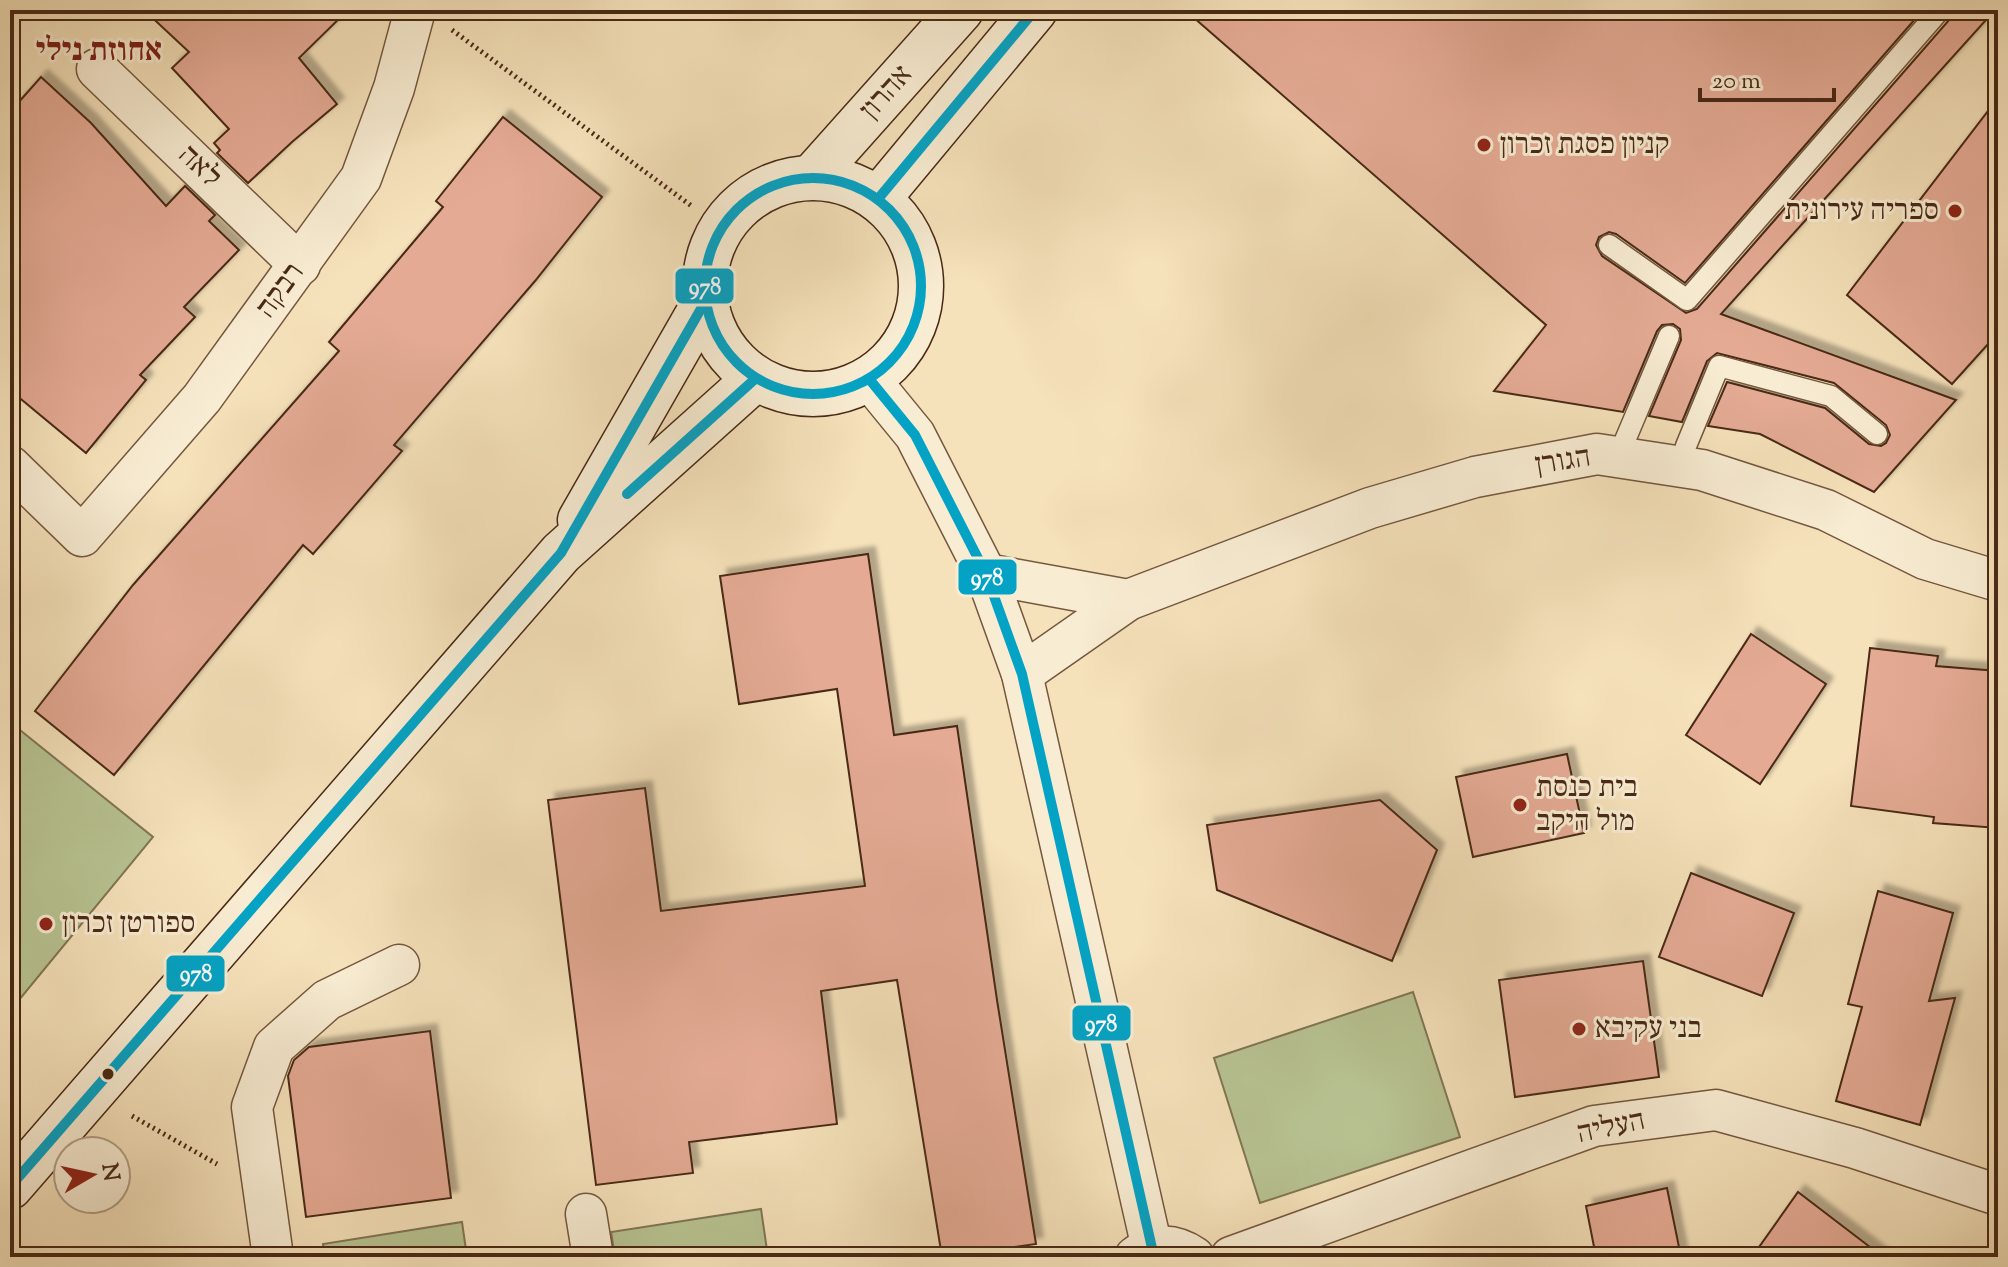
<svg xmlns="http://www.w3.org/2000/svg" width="2008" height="1267" font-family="'Sorts Mill Goudy','Frank Ruhl Libre',serif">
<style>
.green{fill:#b8c392;stroke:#807654;stroke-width:2}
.building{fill:#e4aa94;stroke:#492915;stroke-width:2;filter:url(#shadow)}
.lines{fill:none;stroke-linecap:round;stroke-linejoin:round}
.lane-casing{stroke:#74573e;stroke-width:23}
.street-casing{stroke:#74573e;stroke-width:43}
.secondary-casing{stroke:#492915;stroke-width:47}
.path{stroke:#492915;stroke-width:5;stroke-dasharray:2 4;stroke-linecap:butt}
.lane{stroke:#f8ecd2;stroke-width:20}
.street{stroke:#f8ecd2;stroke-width:40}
.secondary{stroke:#f8ecd2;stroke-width:44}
.bus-1-casing{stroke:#f8ecd2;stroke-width:16}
.bus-1{stroke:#04a3c5;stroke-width:10}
.poi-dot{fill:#8f2418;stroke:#f8ecd2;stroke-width:3}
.bus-dot{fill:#492915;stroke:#f8ecd2;stroke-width:3}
.labels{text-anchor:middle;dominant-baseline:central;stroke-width:6;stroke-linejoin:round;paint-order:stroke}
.street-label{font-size:30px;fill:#492915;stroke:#f8ecd2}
.poi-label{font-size:30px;fill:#492915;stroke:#f8ecd2;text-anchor:start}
.neighbourhood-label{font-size:32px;font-weight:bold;fill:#7a1f14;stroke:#f8ecd2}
.line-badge{stroke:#f8ecd2;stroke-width:3}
.badge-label{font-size:22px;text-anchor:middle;font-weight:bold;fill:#fff}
</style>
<defs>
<filter id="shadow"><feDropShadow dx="7" dy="-7" stdDeviation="2" flood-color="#0004"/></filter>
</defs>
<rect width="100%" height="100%" fill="#f5e1ba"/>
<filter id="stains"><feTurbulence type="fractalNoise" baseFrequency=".0025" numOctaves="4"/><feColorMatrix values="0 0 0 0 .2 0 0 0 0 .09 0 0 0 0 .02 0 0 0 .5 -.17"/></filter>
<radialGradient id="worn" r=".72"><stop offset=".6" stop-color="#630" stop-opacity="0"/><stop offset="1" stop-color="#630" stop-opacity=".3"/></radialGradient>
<g class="green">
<path d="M10 722 153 837 10 1011Z"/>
<path d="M1413 992 1460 1137 1260 1203 1214 1058Z"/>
<path d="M761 1209 768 1257H615L611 1232Z"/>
<path d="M462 1222 467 1257H325L323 1244Z"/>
</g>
<g class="building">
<path d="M144 10H348L299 58 337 104 292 142 248 183 217 153 220 150 214 143 229 129 172 68 189 52Z"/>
<path d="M1185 10H1923L1685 283 1616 234 1609 232 1599 237 1596 245 1602 256 1686 313 1697 309 1950 19 1953 10H1995L1721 314 1956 400 1874 492 1760 434 1708 426 1727 382 1825 408 1869 444 1881 446 1886 443 1890 435 1886 425 1834 383 1717 353 1707 361 1682 422 1649 416 1681 340 1680 329 1673 324 1662 325 1657 331 1623 412 1494 391 1546 325Z"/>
<path d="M41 77 91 123 166 206 185 186 215 215 209 221 239 250 184 307 195 317 140 375 146 380 86 453 10 390V112Z"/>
<path d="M1998 98V333L1952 384 1847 295Z"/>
<path d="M503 117 602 197 535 281 394 445 402 451 313 554 303 545 114 775 35 711 133 585 339 351 329 342 443 207 436 201Z"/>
<path d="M868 554 894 735 957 726 997 1000 1036 1244 942 1257 897 980 821 991 837 1124 689 1142 693 1173 596 1185 548 800 645 788 661 911 865 886 837 689 739 704 720 576Z"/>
<path d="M1751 634 1826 684 1760 784 1686 735Z"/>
<path d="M1870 648 1938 656 1936 666 1998 671V828L1933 823 1934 817 1851 806Z"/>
<path d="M1567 754 1584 833 1473 857 1456 777Z"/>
<path d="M1380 800 1437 850 1392 961 1217 890 1207 825Z"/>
<path d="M1691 873 1794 913 1762 996 1659 957Z"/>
<path d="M1878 891 1953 913 1929 1001 1955 998 1920 1125 1836 1101 1862 1007 1848 1004Z"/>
<path d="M1643 961 1659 1077 1515 1097 1499 980Z"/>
<path d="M430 1031 451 1198 306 1217 288 1076 294 1060 309 1047Z"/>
<path d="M1667 1188 1681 1257H1596L1586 1206Z"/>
<path d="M1798 1192 1883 1257H1752Z"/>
</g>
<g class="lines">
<defs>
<g id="lane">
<path d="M1609 245 1687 300 1940 10"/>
<path d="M1618 457 1669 336"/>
<path d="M1681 466 1686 446 1719 366 1831 396 1877 434"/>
</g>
<g id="street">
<path d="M97 69 300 265"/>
<path d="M870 380 915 435 986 574 1022 674 1152 1248"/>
<path d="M10 466 82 536 202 398 361 178 394 88 415 10"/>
<path d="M986 574 1128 600"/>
<path d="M1022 674 1128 600 1370 508 1475 477 1597 454 1702 470 1826 510 1925 559 1998 581"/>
<path d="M586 1214 593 1257"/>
<path d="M273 1257 252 1107 274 1047 327 1000 399 965"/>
<path d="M1135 1257C1154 1242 1175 1244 1194 1257"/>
<path d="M1231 1257 1594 1126 1716 1110 1855 1148 1998 1195"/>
</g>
<g id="secondary">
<path d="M812 177 961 10"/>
<circle cx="813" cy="286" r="108"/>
<path d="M878 199 1035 10"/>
<path d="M580 520 706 300"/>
<path d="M10 1187 561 553 755 379"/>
</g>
</defs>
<use href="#lane" class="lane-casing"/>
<use href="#street" class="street-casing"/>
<use href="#secondary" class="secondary-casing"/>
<g class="path">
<path d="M452 30 693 207"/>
<path d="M132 1116 217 1164"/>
</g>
<use href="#lane" class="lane"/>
<use href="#street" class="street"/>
<use href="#secondary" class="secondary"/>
<defs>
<g id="bus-1">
<circle cx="813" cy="286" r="108"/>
<path d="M878 199 1035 10"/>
<path d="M870 380 915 435 986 574 1022 674 1152 1248"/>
<path d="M627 494 755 379"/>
<path d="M10 1187 561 553 706 300"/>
</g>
</defs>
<use href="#bus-1" class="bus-1-casing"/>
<use href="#bus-1" class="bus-1"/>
</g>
<g class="poi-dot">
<circle cx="1484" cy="145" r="8"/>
<circle cx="1955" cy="211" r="8"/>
<circle cx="1520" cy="805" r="8"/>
<circle cx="46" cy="924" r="8"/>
<circle cx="1579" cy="1029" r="8"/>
</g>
<circle class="bus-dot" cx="108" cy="1074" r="7"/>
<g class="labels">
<g class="street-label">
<text transform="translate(887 93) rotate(-48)">אהרון</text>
<text transform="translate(199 167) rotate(44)">לאה</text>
<text transform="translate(281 291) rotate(-54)">רבקה</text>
<text transform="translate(1563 462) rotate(-9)">הגורן</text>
<text transform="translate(1611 1128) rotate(-12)">העליה</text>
</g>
<g class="poi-label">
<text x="1500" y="145">קניון פסגת זכרון</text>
<text x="1939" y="211" text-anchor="end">ספריה עירונית</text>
<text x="1536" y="788">בית כנסת<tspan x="1536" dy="34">מול היקב</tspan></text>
<text x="62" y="924">ספורטן זכרון</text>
<text x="1595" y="1029">בני עקיבא</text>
</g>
<g class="neighbourhood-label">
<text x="99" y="52">אחוזת נילי</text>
</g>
</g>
<g class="line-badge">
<rect x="674" y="267" width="61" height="38" rx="8" fill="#04a3c5"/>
<rect x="957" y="558" width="61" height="38" rx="8" fill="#04a3c5"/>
<rect x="165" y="954" width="61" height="39" rx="8" fill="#04a3c5"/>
<rect x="1071" y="1004" width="61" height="38" rx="8" fill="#04a3c5"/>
</g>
<g class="badge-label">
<text x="705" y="294">978</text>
<text x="987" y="585">978</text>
<text x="196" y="981">978</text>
<text x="1101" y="1031">978</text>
</g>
<rect width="2008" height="1267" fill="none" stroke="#f5e1ba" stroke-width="40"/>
<rect x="12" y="12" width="1984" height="1243" fill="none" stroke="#492915" stroke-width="4"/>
<rect x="20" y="20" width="1968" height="1227" fill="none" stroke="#492915" stroke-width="2"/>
<g transform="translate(92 1175) rotate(81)"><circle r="38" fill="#f8ecd2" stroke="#b29e86" stroke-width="2"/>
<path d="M0-6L14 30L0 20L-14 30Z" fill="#8f2418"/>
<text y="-12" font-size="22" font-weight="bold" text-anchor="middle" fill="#492915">N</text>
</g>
<path d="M1700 88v12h134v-12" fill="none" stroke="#492915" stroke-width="4"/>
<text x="1712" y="88" font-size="24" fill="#492915" stroke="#f8ecd2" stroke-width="6" paint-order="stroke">20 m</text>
<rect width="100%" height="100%" filter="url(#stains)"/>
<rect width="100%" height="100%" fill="url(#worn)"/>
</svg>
